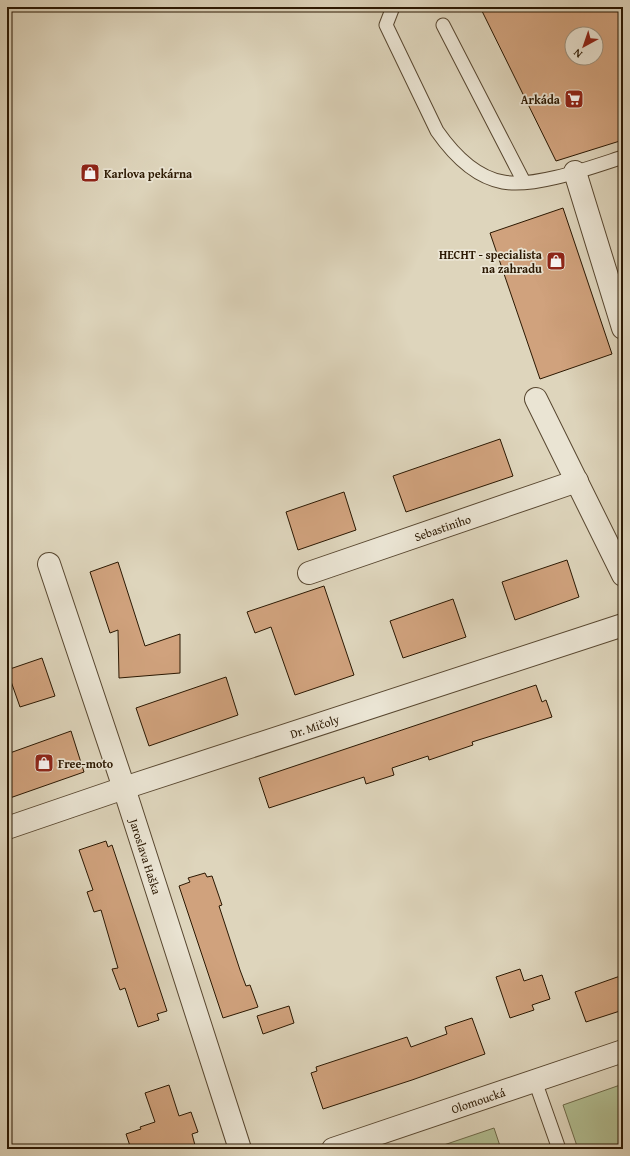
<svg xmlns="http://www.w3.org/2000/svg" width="630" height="1156" font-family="'Gentium Book Plus',serif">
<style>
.green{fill:#b1bd91;stroke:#6e6a4a}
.building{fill:#d0a27d;stroke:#2b1802;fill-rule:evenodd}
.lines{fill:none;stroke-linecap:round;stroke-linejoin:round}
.service-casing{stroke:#584730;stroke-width:15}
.minor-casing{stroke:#584730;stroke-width:24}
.tertiary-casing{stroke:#584730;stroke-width:24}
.service{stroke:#eae4d3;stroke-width:13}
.minor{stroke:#eae4d3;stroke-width:22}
.tertiary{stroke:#eae4d3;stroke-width:22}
.labels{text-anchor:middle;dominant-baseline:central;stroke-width:3.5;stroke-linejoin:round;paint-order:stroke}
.poi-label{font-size:12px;font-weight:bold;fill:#2b1802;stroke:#eae4d3;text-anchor:end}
.street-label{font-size:12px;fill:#2b1802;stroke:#eae4d3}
</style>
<rect width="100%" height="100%" fill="#ded5bc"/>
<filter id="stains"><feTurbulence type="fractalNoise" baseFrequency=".005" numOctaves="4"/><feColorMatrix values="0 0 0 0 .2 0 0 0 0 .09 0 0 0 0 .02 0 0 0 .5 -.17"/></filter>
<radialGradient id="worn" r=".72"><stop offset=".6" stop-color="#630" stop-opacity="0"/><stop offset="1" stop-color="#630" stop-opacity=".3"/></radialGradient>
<g class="green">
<path d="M623 1084V1149H578L563 1105Z"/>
<path d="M494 1128 501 1149H468L461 1147H447L432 1149Z"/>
</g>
<g class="building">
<path d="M480 7H623V140L556 161ZM572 34H596V58H572Z"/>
<path d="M563 208 612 354 540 379 490 233Z"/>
<path d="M500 439 513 476 406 512 393 476Z"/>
<path d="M344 492 356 530 298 550 286 512Z"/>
<path d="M567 560 579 597 515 620 502 582Z"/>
<path d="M118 562 145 646 180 634V673L119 678 118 630 110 633 90 572Z"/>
<path d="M324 586 354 675 295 695 271 627 255 633 247 612Z"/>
<path d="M453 599 466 637 403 658 390 621Z"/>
<path d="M42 658 55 696 20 707 7 670Z"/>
<path d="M226 677 238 715 149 746 136 708Z"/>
<path d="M536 685 542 702 546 700 552 717 472 742 473 745 429 760 428 756 392 768 394 775 366 784 364 777 269 808 259 778Z"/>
<path d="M71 731 84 772 7 799V754Z"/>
<path d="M106 841 108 847 112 845 167 1011 157 1014 159 1020 138 1027 125 988 120 990 112 969 118 968 101 910 94 912 87 892 93 890 79 850Z"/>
<path d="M205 873 207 877 212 876 222 905 219 906 240 970 246 986 250 985 258 1007 223 1018 179 886 190 882 188 878Z"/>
<path d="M520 969 524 981 542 975 550 999 532 1005 534 1010 510 1018 496 977Z"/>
<path d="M623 975V1010L586 1022 575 992Z"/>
<path d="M289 1006 294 1023 263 1034 257 1016Z"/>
<path d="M472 1018 485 1054 412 1080 323 1109 311 1073 317 1071 316 1067 407 1037 411 1047 447 1034 445 1027Z"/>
<path d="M169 1085 179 1116 191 1112 198 1132 192 1134 196 1149H131L126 1134 141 1129 140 1127 155 1122 145 1093Z"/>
</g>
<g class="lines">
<defs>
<g id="service">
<path d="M393 7 386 25 437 131C453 154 475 177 503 182 535 188 592 167 623 157"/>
<path d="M443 25 524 182"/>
<path d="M535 1081 559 1149"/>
</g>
<g id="minor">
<path d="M575 172 623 328"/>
<path d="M536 399 623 575"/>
<path id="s1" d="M49 564 124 788 240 1149"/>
<path id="s2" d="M309 573 577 481"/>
<path id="s3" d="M7 828 124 788 623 625"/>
</g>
<g id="tertiary">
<path id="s4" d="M333 1149 623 1051"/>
</g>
</defs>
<use href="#service" class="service-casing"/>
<use href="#minor" class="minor-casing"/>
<use href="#tertiary" class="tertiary-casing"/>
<use href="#service" class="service"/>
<use href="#minor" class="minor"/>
<use href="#tertiary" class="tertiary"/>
</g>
<defs>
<symbol id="supermarket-square" viewBox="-11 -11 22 22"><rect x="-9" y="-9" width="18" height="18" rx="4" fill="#8f2418" stroke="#eae4d3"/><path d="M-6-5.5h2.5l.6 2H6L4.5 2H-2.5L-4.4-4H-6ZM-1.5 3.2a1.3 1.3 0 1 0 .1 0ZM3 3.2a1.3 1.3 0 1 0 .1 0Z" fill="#fff"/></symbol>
<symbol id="shop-square" viewBox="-11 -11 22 22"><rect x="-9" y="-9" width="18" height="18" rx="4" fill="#8f2418" stroke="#eae4d3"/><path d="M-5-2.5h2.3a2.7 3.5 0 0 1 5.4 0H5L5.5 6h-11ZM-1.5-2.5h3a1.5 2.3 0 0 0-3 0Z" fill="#fff"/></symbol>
</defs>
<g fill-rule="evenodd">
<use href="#supermarket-square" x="563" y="88" width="22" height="22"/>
<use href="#shop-square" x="79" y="162" width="22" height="22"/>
<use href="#shop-square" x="545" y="250" width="22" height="22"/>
<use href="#shop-square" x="33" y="752" width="22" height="22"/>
</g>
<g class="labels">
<g class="poi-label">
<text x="560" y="99">Arkáda</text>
<text x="104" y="173" text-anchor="start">Karlova pekárna</text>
<text x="542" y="254">HECHT - specialista<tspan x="542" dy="14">na zahradu</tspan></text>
<text x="58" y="763" text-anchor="start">Free-moto</text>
</g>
<g class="street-label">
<text stroke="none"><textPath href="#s2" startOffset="141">Sebastiniho</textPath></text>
<text stroke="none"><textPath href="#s3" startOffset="324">Dr. Mičoly</textPath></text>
<text stroke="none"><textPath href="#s1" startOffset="308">Jaroslava Haška</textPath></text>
<text stroke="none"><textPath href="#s4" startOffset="153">Olomoucká</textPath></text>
</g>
</g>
<rect width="630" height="1156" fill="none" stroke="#ded5bc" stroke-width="24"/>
<rect x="8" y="8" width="614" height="1140" fill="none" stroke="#2b1802" stroke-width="2"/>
<rect x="12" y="12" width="606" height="1132" fill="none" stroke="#2b1802"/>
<g transform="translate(584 46) rotate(220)"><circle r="19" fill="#eae4d3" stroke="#9e927f"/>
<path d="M0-3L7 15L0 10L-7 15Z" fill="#8f2418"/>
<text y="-6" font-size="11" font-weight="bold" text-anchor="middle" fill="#2b1802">N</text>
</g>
<rect width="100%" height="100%" filter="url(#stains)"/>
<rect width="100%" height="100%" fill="url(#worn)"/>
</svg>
